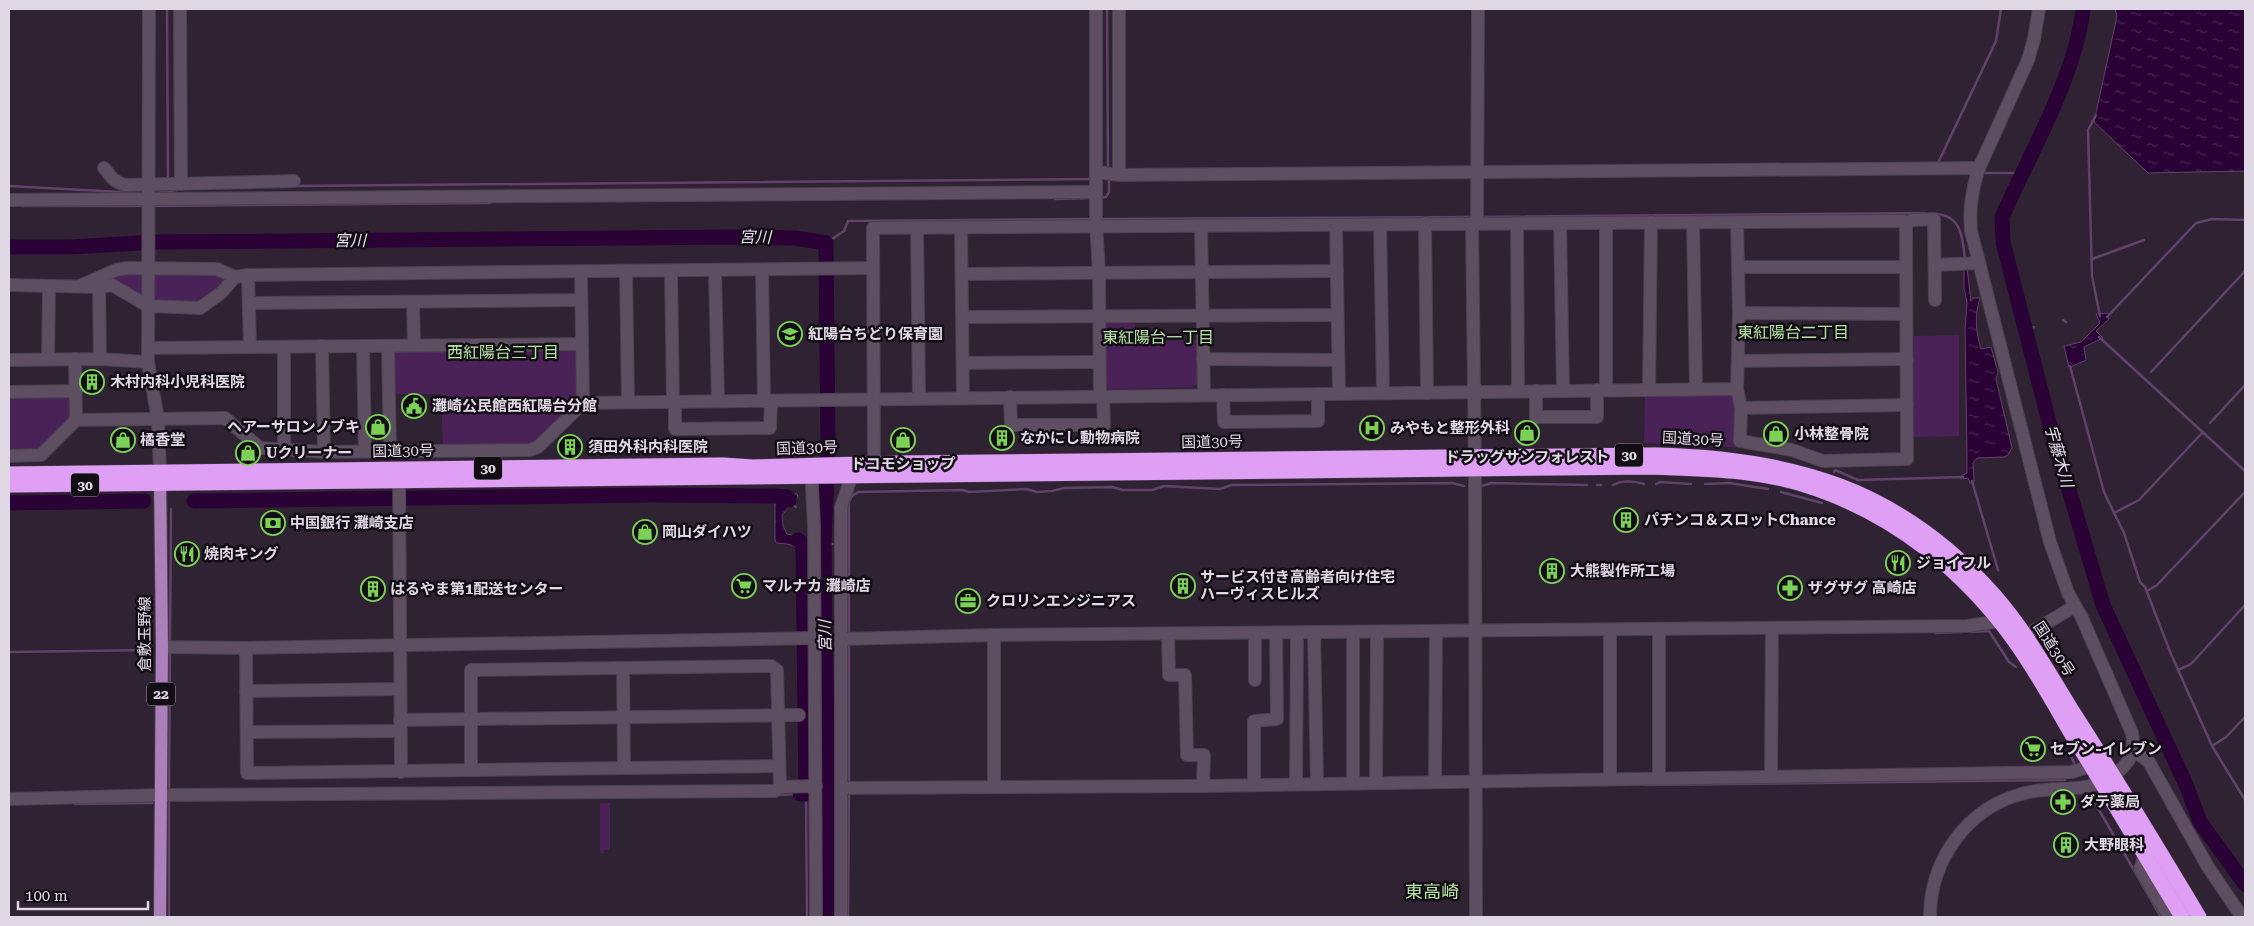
<svg xmlns="http://www.w3.org/2000/svg" width="2254" height="926" font-family="'Roboto Serif','Noto Sans JP',serif">
<style>
.green{fill:#4b2258}
.water{fill:url(#water-ripples);stroke:#61426a}
.lines{fill:none;stroke-linecap:round;stroke-linejoin:round}
.stream{stroke:#61426a;stroke-width:2.5}
.river{stroke:#2a0236;stroke-width:15}
.minor-casing{stroke:#4b404f;stroke-width:14}
.major-casing{stroke:#4b404f;stroke-width:14}
.highway-casing{stroke:#4b404f;stroke-width:16}
.minor{stroke:#5d4e62;stroke-width:12}
.major{stroke:#ab7fba;stroke-width:12}
.highway{stroke:#df9ff5;stroke-width:15}
.labels{text-anchor:middle;dominant-baseline:central;stroke-width:5;stroke-linejoin:round;paint-order:stroke}
.shield{fill:#130e15;stroke:#a29ba6;stroke-width:1}
.shield-label{font-size:14px;font-weight:bold;fill:#e0d8e4}
.poi-label{font-size:15px;font-weight:bold;fill:#e0d8e4;stroke:#130e15;text-anchor:start}
.street-label{font-size:15px;fill:#e0d8e4;stroke:#130e15}
.water-label{font-size:16px;font-style:italic;fill:#ecdef2;stroke:#130e15}
.neighbourhood-label{font-size:16px;fill:#b4e3a2;stroke:#130e15}
.quarter-label{font-size:18px;fill:#b4e3a2;stroke:#130e15}
</style>
<defs>
<pattern id="water-ripples" width="26" height="14" patternUnits="userSpaceOnUse" patternTransform="scale(1.25)"><rect width="26" height="14" fill="#2a0236"/><path d="M2 4q2-2 4 0t4 0M15 11q2-2 4 0t4 0" fill="none" stroke="#492653"/></pattern>
</defs>
<rect width="100%" height="100%" fill="#2f2233"/>
<g class="green">
<path d="M153 272H213L228 281 201 303H159L153 298Z"/>
<path d="M141 273V298L97 282 111 275Z"/>
<path d="M1108 321H1135V340H1103V326Z"/>
<path d="M1959 335V436L1914 437V336Z"/>
<path d="M1199 340 1200 383 1192 387 1108 389 1103 384V341Z"/>
<path d="M578 347 579 401 537 444 443 447 441 394H392V350Z"/>
<path d="M1733 392 1737 415 1736 448 1712 445 1644 443 1645 393Z"/>
<path d="M73 394 72 417 41 449 9 452V395Z"/>
<path d="M600 803H610V850H604V853H600Z"/>
</g>
<g class="water">
<path d="M2115 9H2245V171L2148 173 2094 122 2117 16Z"/>
<path d="M1964 268H1967L1971 301 1973 298H1980C1974 317 1976 331 1981 349L1991 347 1998 372 1996 379 2012 448 2008 455 2004 457 1977 458 1973 463 1974 482 1970 483 1968 478 1961 479V476L1967 473V458L1965 331 1967 302 1964 288Z"/>
<path d="M2108 313 2109 319 2096 331 2103 338 2084 347 2086 360 2069 368 2064 346 2081 342 2100 323 2096 314Z"/>
<path d="M773 493 797 494 798 497 782 515 783 526 787 534 805 538 808 543 807 558H801C800 544 788 544 777 543L775 541V505Z"/>
</g>
<g class="lines">
<g class="stream">
<path d="M167 9 168 179"/>
<path d="M1107 9 1108 169"/>
<path d="M2096 115 2088 130 2092 276 2100 316"/>
<path d="M1938 163 1996 41 2001 9"/>
<path d="M1985 173H2022"/>
<path d="M9 186 139 193"/>
<path d="M295 186 1091 179"/>
<path d="M156 193 177 190"/>
<path d="M1100 198 1106 197 1109 192V177"/>
<path d="M1055 199 1092 198"/>
<path d="M23 206H145"/>
<path d="M153 206 490 203"/>
<path d="M1934 214C1962 214 1963 239 1965 261"/>
<path d="M1482 217 1924 213"/>
<path d="M1099 219 1474 217"/>
<path d="M826 243 844 231 848 221 1091 219"/>
<path d="M2092 259 2144 240"/>
<path d="M2107 317 2196 223 2212 219 2245 220"/>
<path d="M2063 320 2066 322"/>
<path d="M2025 330 2034 327"/>
<path d="M2099 337 2245 471"/>
<path d="M2070 366 2104 492 2124 533 2140 582 2145 587 2171 654 2212 746 2245 800"/>
<path d="M2151 372 2245 271"/>
<path d="M2210 423 2245 385"/>
<path d="M1834 472 1835 470 1858 480 1963 477"/>
<path d="M1972 481 1998 570"/>
<path d="M1656 484 1660 482 1691 484"/>
<path d="M1705 484 1729 483 1768 489"/>
<path d="M1597 485H1601"/>
<path d="M1613 485C1622 480 1635 481 1644 484"/>
<path d="M1482 486 1491 483 1587 485"/>
<path d="M1781 492 1822 503"/>
<path d="M789 503 796 507"/>
<path d="M2114 513 2139 500 2203 432"/>
<path d="M818 517 825 516"/>
<path d="M820 544H836"/>
<path d="M2147 591 2157 585 2245 492"/>
<path d="M1989 631 2009 662 2016 667"/>
<path d="M1970 632 1988 631"/>
<path d="M1935 633 1962 632"/>
<path d="M849 636V502L852 496 858 492 963 490 969 492 1026 489 1037 492 1052 491 1064 488 1112 487 1123 490H1152L1164 486 1220 489 1231 485 1452 483 1464 486"/>
<path d="M170 642 171 509"/>
<path d="M9 652 151 650"/>
<path d="M2178 670 2191 664 2245 605"/>
<path d="M2212 746 2226 737 2245 717"/>
<path d="M2072 758 2074 763"/>
<path d="M849 783V644"/>
<path d="M1645 785 2065 780"/>
<path d="M169 790 170 650"/>
<path d="M806 794 807 917"/>
<path d="M778 795 800 794"/>
<path d="M2095 803 2161 917"/>
<path d="M75 804 152 803"/>
<path d="M169 917V798"/>
<path d="M848 917 849 791"/>
</g>
<g class="river">
<path d="M2083 9C2075 78 2030 153 2002 217L2003 242 2050 426 2103 605 2187 787 2200 822 2245 884"/>
<path d="M9 247H71L156 242 734 237 795 238 826 243 828 451 824 544 829 917"/>
<path d="M194 501 653 495 775 496 787 497 789 500"/>
<path d="M9 503 144 501"/>
<path d="M798 540 803 544 806 794H800"/>
</g>
<defs>
<g id="minor">
<path d="M149 9 148 362 158 420 160 472"/>
<path d="M180 9 181 184"/>
<path d="M1096 9V222L1099 274 1100 397"/>
<path d="M1119 9V175"/>
<path d="M104 168 114 180 124 185 294 181"/>
<path d="M1097 172 1119 175 1979 168"/>
<path d="M9 200 1096 192"/>
<path d="M1693 222 1696 389"/>
<path d="M1425 223 1427 393"/>
<path d="M1472 223 1475 470 1476 917"/>
<path d="M1477 223 1478 9"/>
<path d="M1517 223 1518 391"/>
<path d="M1560 223 1563 390"/>
<path d="M1606 223V390"/>
<path d="M1904 223 1914 220 1934 219 1935 300"/>
<path d="M1380 224 1383 393"/>
<path d="M1336 225 1339 393"/>
<path d="M1201 226 1204 395"/>
<path d="M917 227 919 398"/>
<path d="M961 227 963 398"/>
<path d="M1935 265 1979 263"/>
<path d="M1738 267H1905"/>
<path d="M762 270 764 401"/>
<path d="M671 271 673 402"/>
<path d="M715 271 718 401"/>
<path d="M626 272 628 402"/>
<path d="M581 273 583 403"/>
<path d="M962 274 1337 271"/>
<path d="M248 275 250 347"/>
<path d="M9 285 99 287 112 285 148 306 200 308 221 293 235 277 248 275 872 268"/>
<path d="M80 286 116 270 127 268 217 269 235 277"/>
<path d="M99 287 100 359"/>
<path d="M413 302 414 345"/>
<path d="M249 303 581 300"/>
<path d="M1739 313 1906 314"/>
<path d="M963 317 1337 315"/>
<path d="M322 346 324 452"/>
<path d="M363 346 365 451"/>
<path d="M388 346 390 451"/>
<path d="M284 347V450"/>
<path d="M148 348 582 344"/>
<path d="M48 359 49 286"/>
<path d="M75 359 76 420"/>
<path d="M1203 359 1338 360"/>
<path d="M9 360 100 359 148 362"/>
<path d="M1738 361 1907 359"/>
<path d="M963 363 1099 362"/>
<path d="M1649 390 1651 222"/>
<path d="M1536 391V417H1597V390"/>
<path d="M9 392 76 391"/>
<path d="M1223 395 1224 422 1318 421V394"/>
<path d="M1010 397 1011 425H1104L1103 397"/>
<path d="M675 402V429L770 428 771 401"/>
<path d="M1741 408 1907 405"/>
<path d="M9 456 41 455 76 420 225 418 260 448 324 452 530 450 538 447 583 403 1737 389"/>
<path d="M811 467 814 526 816 917"/>
<path d="M399 472 401 772"/>
<path d="M874 473 873 228 1903 221 1906 227 1907 459 1823 461 1792 450 1740 441 1741 408 1737 389 1739 313 1737 223"/>
<path d="M1610 630V779"/>
<path d="M1314 632 1317 782"/>
<path d="M1168 634 1169 675H1185L1187 755H1204L1203 786"/>
<path d="M994 635V786"/>
<path d="M2025 636 2075 606"/>
<path d="M842 639 994 635 1968 626 2000 621"/>
<path d="M162 647 246 648 815 638"/>
<path d="M246 648 247 773 779 766"/>
<path d="M623 668 624 767"/>
<path d="M1255 680V634"/>
<path d="M246 691 400 689"/>
<path d="M400 720 799 715"/>
<path d="M247 732 400 731"/>
<path d="M2133 753 2140 755 2149 762 2208 867 2242 917"/>
<path d="M471 769V670L771 666 777 670 780 787 816 786"/>
<path d="M1771 776 1772 628"/>
<path d="M1659 778V629"/>
<path d="M1435 781 1436 631"/>
<path d="M1353 782V632"/>
<path d="M1376 782 1377 632"/>
<path d="M1296 783 1297 633"/>
<path d="M1254 785V721L1277 719 1276 633"/>
<path d="M841 788 1203 786 2072 772 2091 766"/>
<path d="M9 799 166 795 775 791 780 787"/>
<path d="M2145 855 2140 869 2169 917"/>
<path d="M841 917V507L849 484V466"/>
<path d="M1930 917C1930 860 1967 807 2025 793 2061 784 2086 797 2119 771 2132 760 2135 749 2132 733L2082 618 2068 593 2050 542 1971 231C1969 208 1972 190 1979 168L2028 60 2034 39 2039 9"/>
</g>
<path id="major" d="M160 917 162 647 160 475"/>
<g id="highway">
<path d="M9 474 723 465 752 467 900 463 1655 455C1793 458 1900 489 1994 595 2024 629 2047 670 2071 709 2115 777 2157 847 2199 917"/>
<path d="M9 485 1649 467C1706 469 1762 469 1817 489 1897 517 1964 571 2014 640 2035 669 2053 702 2071 733 2109 794 2145 856 2182 917"/>
</g>
</defs>
<use href="#minor" class="minor-casing"/>
<use href="#major" class="major-casing"/>
<use href="#highway" class="highway-casing"/>
<use href="#minor" class="minor"/>
<use href="#major" class="major"/>
<use href="#highway" class="highway"/>
</g>
<defs>
<symbol id="school-ring" viewBox="-11 -11 22 22"><circle r="9.5" fill="#130e15" stroke="#7bd155" stroke-width="1.5"/><path d="M0-5L7-2L0 1L-7-2ZM-4 1L0 2.5L4 1V4Q0 6-4 4Z" fill="#7bd155"/></symbol>
<symbol id="building-ring" viewBox="-11 -11 22 22"><circle r="9.5" fill="#130e15" stroke="#7bd155" stroke-width="1.5"/><path d="M-4-6H4V6H1V3H-1V6H-4ZM-2.5-4.3h1.7v1.8h-1.7ZM.8-4.3h1.7v1.8H.8ZM-2.5-1h1.7V.8h-1.7ZM.8-1h1.7V.8H.8Z" fill="#7bd155"/></symbol>
<symbol id="civic-ring" viewBox="-11 -11 22 22"><circle r="9.5" fill="#130e15" stroke="#7bd155" stroke-width="1.5"/><path d="M-.6-6.5H3V-4.5H.6V-3L4-1V1h2V6H-6V1h2V-1L-.6-3ZM-1.2 2.5V6h2.4V2.5Z" fill="#7bd155"/></symbol>
<symbol id="shop-ring" viewBox="-11 -11 22 22"><circle r="9.5" fill="#130e15" stroke="#7bd155" stroke-width="1.5"/><path d="M-5-2.5h2.3a2.7 3.5 0 0 1 5.4 0H5L5.5 6h-11ZM-1.5-2.5h3a1.5 2.3 0 0 0-3 0Z" fill="#7bd155"/></symbol>
<symbol id="hospital-ring" viewBox="-11 -11 22 22"><circle r="9.5" fill="#130e15" stroke="#7bd155" stroke-width="1.5"/><path d="M-5-5h3v3.5h4V-5h3V5h-3V1.5h-4V5h-3Z" fill="#7bd155"/></symbol>
<symbol id="bank-ring" viewBox="-11 -11 22 22"><circle r="9.5" fill="#130e15" stroke="#7bd155" stroke-width="1.5"/><path d="M-6-4H6V4H-6ZM0-2.3a2.3 2.3 0 1 0 0 4.6a2.3 2.3 0 1 0 0-4.6Z" fill="#7bd155"/></symbol>
<symbol id="restaurant-ring" viewBox="-11 -11 22 22"><circle r="9.5" fill="#130e15" stroke="#7bd155" stroke-width="1.5"/><path d="M-5-6h1v4h1v-4h1v4h1v-4h1v5L-1.5 .5V6h-2V.5L-5-1ZM5-6V6H3V1.5H1.5Q1.5-4 5-6Z" fill="#7bd155"/></symbol>
<symbol id="supermarket-ring" viewBox="-11 -11 22 22"><circle r="9.5" fill="#130e15" stroke="#7bd155" stroke-width="1.5"/><path d="M-6-5.5h2.5l.6 2H6L4.5 2H-2.5L-4.4-4H-6ZM-1.5 3.2a1.3 1.3 0 1 0 .1 0ZM3 3.2a1.3 1.3 0 1 0 .1 0Z" fill="#7bd155"/></symbol>
<symbol id="pharmacy-ring" viewBox="-11 -11 22 22"><circle r="9.5" fill="#130e15" stroke="#7bd155" stroke-width="1.5"/><path d="M-2-6h4v4h4v4h-4v4h-4v-4h-4v-4h4Z" fill="#7bd155"/></symbol>
<symbol id="office-ring" viewBox="-11 -11 22 22"><circle r="9.5" fill="#130e15" stroke="#7bd155" stroke-width="1.5"/><path d="M-6-3h4V-5.5h4V-3h4V5H-6ZM-1-4.5V-3h2v-1.5ZM-6 0V1H6V0Z" fill="#7bd155"/></symbol>
</defs>
<g fill-rule="evenodd">
<use href="#school-ring" x="776" y="320" width="28" height="28"/>
<use href="#building-ring" x="78" y="368" width="28" height="28"/>
<use href="#civic-ring" x="400" y="392" width="28" height="28"/>
<use href="#shop-ring" x="364" y="413" width="28" height="28"/>
<use href="#hospital-ring" x="1358" y="414" width="28" height="28"/>
<use href="#shop-ring" x="1513" y="419" width="28" height="28"/>
<use href="#shop-ring" x="1762" y="420" width="28" height="28"/>
<use href="#building-ring" x="988" y="424" width="28" height="28"/>
<use href="#shop-ring" x="109" y="426" width="28" height="28"/>
<use href="#shop-ring" x="889" y="426" width="28" height="28"/>
<use href="#building-ring" x="556" y="433" width="28" height="28"/>
<use href="#shop-ring" x="234" y="439" width="28" height="28"/>
<use href="#building-ring" x="1612" y="506" width="28" height="28"/>
<use href="#bank-ring" x="259" y="509" width="28" height="28"/>
<use href="#shop-ring" x="631" y="518" width="28" height="28"/>
<use href="#restaurant-ring" x="173" y="540" width="28" height="28"/>
<use href="#restaurant-ring" x="1884" y="549" width="28" height="28"/>
<use href="#building-ring" x="1538" y="557" width="28" height="28"/>
<use href="#supermarket-ring" x="730" y="572" width="28" height="28"/>
<use href="#building-ring" x="1169" y="572" width="28" height="28"/>
<use href="#pharmacy-ring" x="1776" y="574" width="28" height="28"/>
<use href="#building-ring" x="359" y="575" width="28" height="28"/>
<use href="#office-ring" x="954" y="587" width="28" height="28"/>
<use href="#supermarket-ring" x="2019" y="735" width="28" height="28"/>
<use href="#pharmacy-ring" x="2049" y="788" width="28" height="28"/>
<use href="#building-ring" x="2052" y="831" width="28" height="28"/>
</g>
<g class="labels">
<g class="shield">
<rect x="1615" y="443.5" width="28" height="23" rx="4"/>
<rect x="474" y="456.5" width="28" height="23" rx="4"/>
<rect x="71" y="473.5" width="28" height="23" rx="4"/>
<rect x="147" y="682.5" width="28" height="23" rx="4"/>
</g>
<g class="shield-label">
<text x="1629" y="455">30</text>
<text x="488" y="468">30</text>
<text x="85" y="485">30</text>
<text x="161" y="694">22</text>
</g>
<g class="poi-label">
<text x="808" y="334">紅陽台ちどり保育園</text>
<text x="110" y="382">木村内科小児科医院</text>
<text x="432" y="406">灘崎公民館西紅陽台分館</text>
<text x="360" y="427" text-anchor="end">ヘアーサロンノブキ</text>
<text x="1390" y="428">みやもと整形外科</text>
<text x="1794" y="434">小林整骨院</text>
<text x="1020" y="438">なかにし動物病院</text>
<text x="140" y="440">橘香堂</text>
<text x="588" y="447">須田外科内科医院</text>
<text x="266" y="453">Uクリーナー</text>
<text x="1527" y="457" text-anchor="middle">ドラッグサンフォレスト</text>
<text x="903" y="464" text-anchor="middle">ドコモショップ</text>
<text x="1644" y="520">パチンコ＆スロットChance</text>
<text x="290" y="523">中国銀行 灘崎支店</text>
<text x="662" y="532">岡山ダイハツ</text>
<text x="204" y="554">焼肉キング</text>
<text x="1916" y="563">ジョイフル</text>
<text x="1570" y="571">大熊製作所工場</text>
<text x="1200" y="577">サービス付き高齢者向け住宅<tspan x="1200" dy="17">ハーヴィスヒルズ</tspan></text>
<text x="762" y="586">マルナカ 灘崎店</text>
<text x="1808" y="588">ザグザグ 高崎店</text>
<text x="390" y="589">はるやま第1配送センター</text>
<text x="986" y="601">クロリンエンジニアス</text>
<text x="2050" y="749">セブン-イレブン</text>
<text x="2080" y="802">ダテ薬局</text>
<text x="2084" y="845">大野眼科</text>
</g>
<g class="street-label">
<text transform="translate(1693 439) rotate(3)">国道30号</text>
<text transform="translate(1212 442) rotate(-1)">国道30号</text>
<text transform="translate(807 448) rotate(-2)">国道30号</text>
<text transform="translate(403 451) rotate(-1)">国道30号</text>
<text transform="translate(145 634) rotate(-90)">倉敷玉野線</text>
<text transform="translate(2054 649) rotate(57)">国道30号</text>
</g>
<g class="water-label">
<text transform="translate(755 237) rotate(1)">宮川</text>
<text x="350" y="240">宮川</text>
<text transform="translate(2059 456) rotate(74)">宇藤木川</text>
<text transform="translate(825 636) rotate(-91)">宮川</text>
</g>
<g class="neighbourhood-label">
<text x="1793" y="332">東紅陽台二丁目</text>
<text x="1158" y="337">東紅陽台一丁目</text>
<text x="503" y="352">西紅陽台三丁目</text>
</g>
<g class="quarter-label">
<text x="1432" y="891">東高崎</text>
</g>
</g>
<rect width="2254" height="926" fill="none" stroke="#e0d8e4" stroke-width="20"/>
<path d="M18 901v8h130v-8" fill="none" stroke="#e0d8e4" stroke-width="2.5"/>
<text x="25" y="901" font-size="15" fill="#e0d8e4" stroke="#130e15" stroke-width="4" paint-order="stroke">100 m</text>
</svg>
